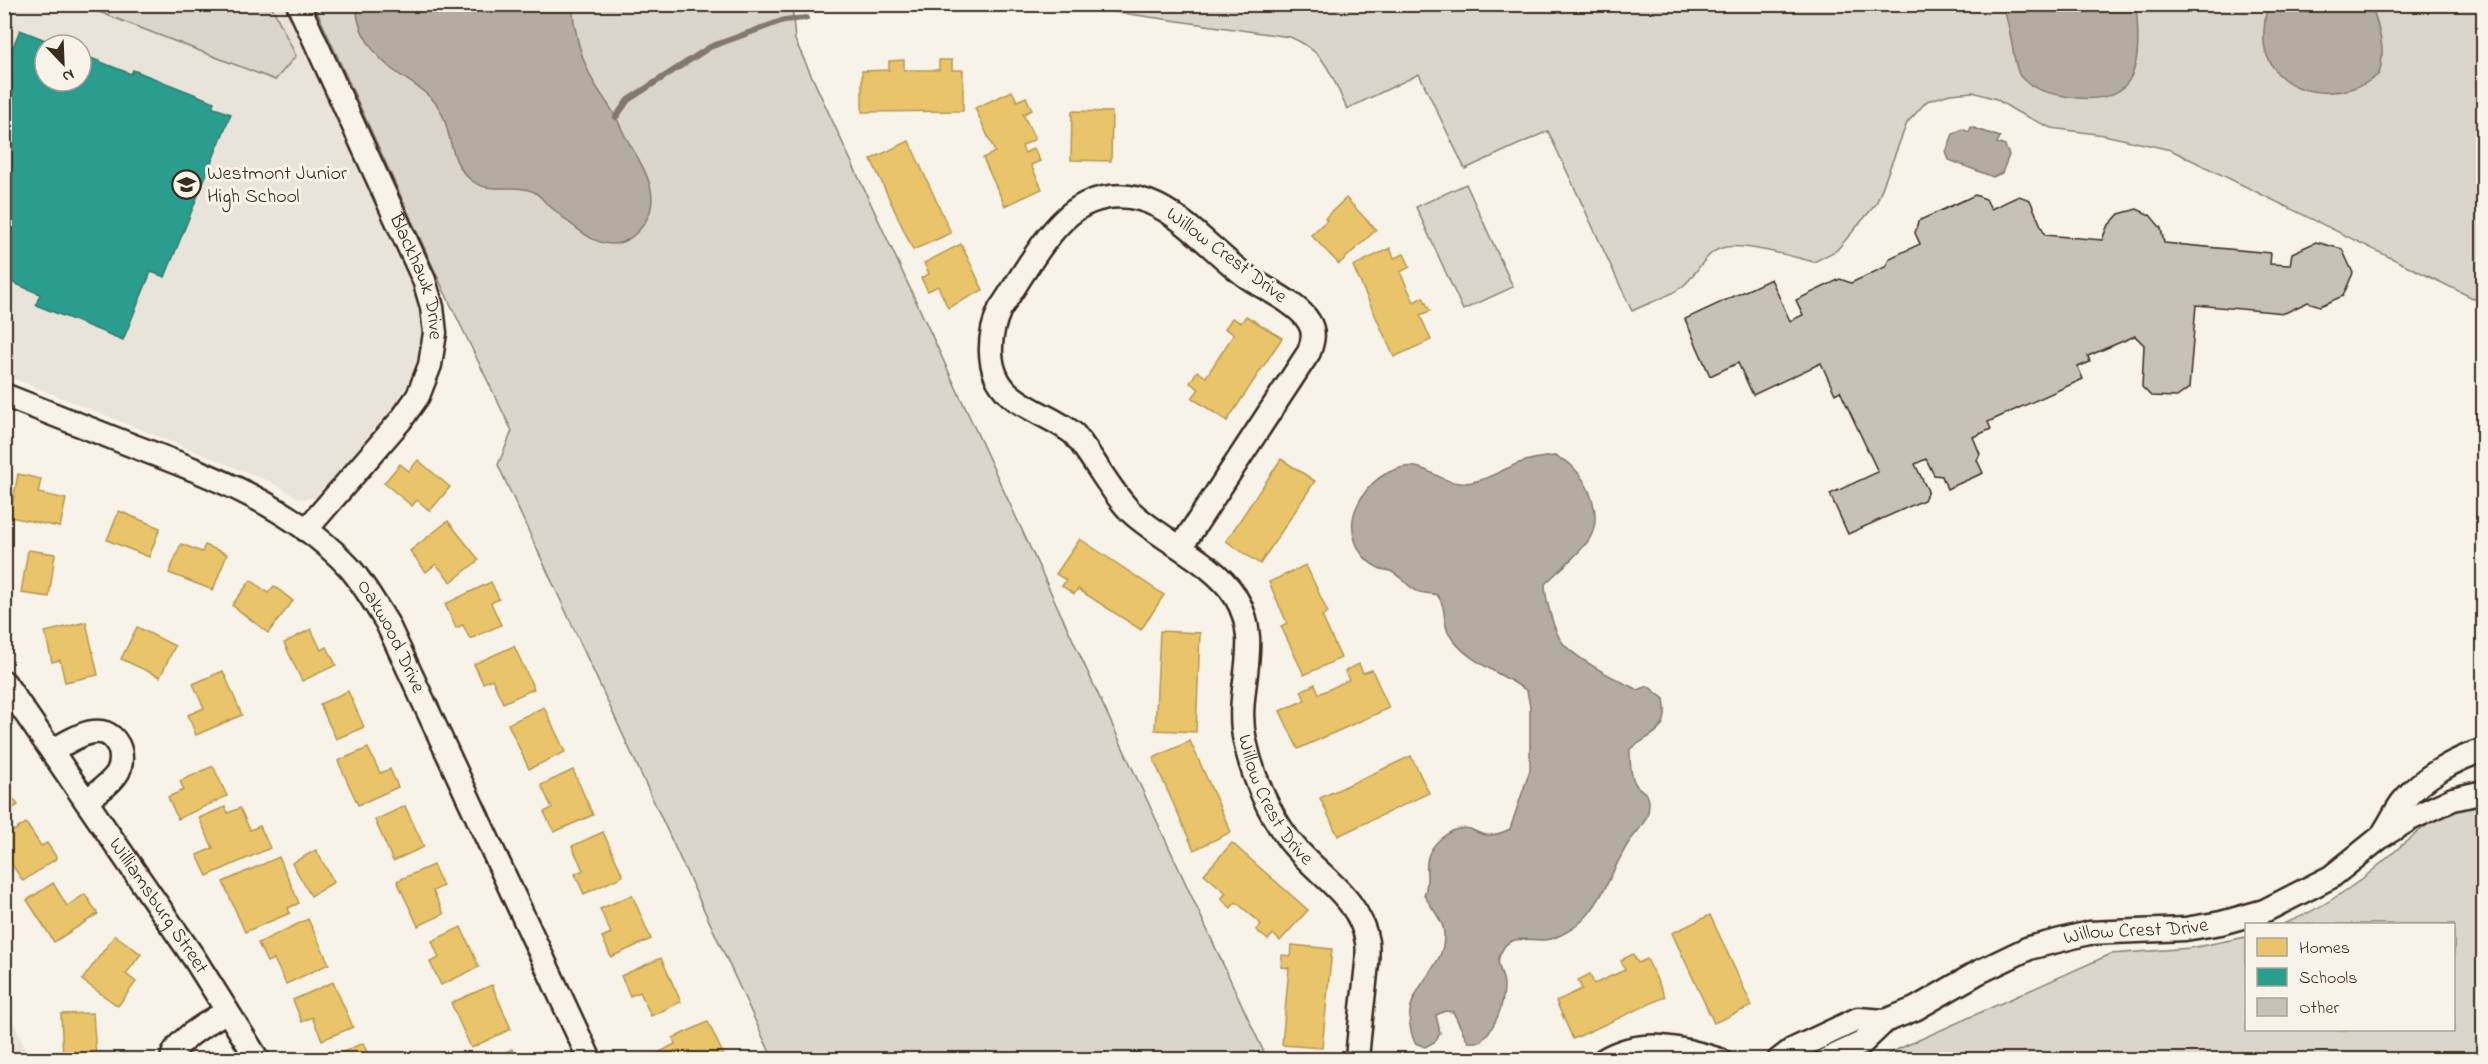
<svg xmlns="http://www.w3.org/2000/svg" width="2488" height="1064" font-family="'Indie Flower',sans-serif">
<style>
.built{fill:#e9e4d9;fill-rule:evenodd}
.green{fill:#dbd6cb;stroke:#8b8074;stroke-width:1.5}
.water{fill:#b4aca0;stroke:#84786c;stroke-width:1.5}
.homes{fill:#e9c46a;stroke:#b59653;stroke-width:1.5}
.schools{fill:#2a9d8f;stroke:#2f7a6d;stroke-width:1.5}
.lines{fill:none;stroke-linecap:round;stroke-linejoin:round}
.stream{stroke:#84786c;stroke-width:6}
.building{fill:#c8c1b6;stroke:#3b2a1e;stroke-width:1.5}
.street-casing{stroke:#3b2a1e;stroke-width:27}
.street{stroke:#f7f3e8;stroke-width:22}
.labels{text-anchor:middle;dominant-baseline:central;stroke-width:6;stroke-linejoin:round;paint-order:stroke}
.poi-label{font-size:20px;fill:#3b2a1e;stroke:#f7f3e8;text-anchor:start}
.street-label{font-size:20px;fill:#3b2a1e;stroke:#f7f3e8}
</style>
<rect width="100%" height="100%" fill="#f7f3e8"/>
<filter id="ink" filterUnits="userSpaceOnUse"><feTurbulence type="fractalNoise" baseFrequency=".0167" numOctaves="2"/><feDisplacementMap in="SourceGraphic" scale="12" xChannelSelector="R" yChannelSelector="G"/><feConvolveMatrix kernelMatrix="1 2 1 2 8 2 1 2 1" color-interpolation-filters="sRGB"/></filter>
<g filter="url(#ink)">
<g class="built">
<path d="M4 5H283L417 289 423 317 421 345 411 377 392 411 318 497 300 499 271 482 5 375ZM45 45H81V81H45Z"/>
<path d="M5 1004 30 1059H5Z"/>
</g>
<g class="green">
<path d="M81 5H271L296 56 275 80Z"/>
<path d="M314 5H792L795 40 1267 1059H773L498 465 512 431 444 291Z"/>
<path d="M1066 5H2483V303L2171 150 2104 135 2051 128 2017 112 1996 99 1973 92 1950 94 1927 101 1907 123 1876 204 1837 250 1814 262C1794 257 1741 242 1722 248 1704 253 1697 275 1683 286 1669 297 1648 303 1632 311L1548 131 1465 169 1419 74 1347 109C1331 75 1327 52 1290 37Z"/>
<path d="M1466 184 1513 287 1463 310 1416 207Z"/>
<path d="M2483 802V1059L1874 1060 2111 954 2191 948 2246 937V1030H2454V924H2283C2312 913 2338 897 2363 878 2404 847 2429 811 2483 802Z"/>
</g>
<g class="water">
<path d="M357 5H572C574 30 579 52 590 75 597 90 608 103 616 117 619 123 621 128 624 134 642 166 671 202 634 235 604 262 570 222 546 203 542 199 538 193 532 191 512 183 489 195 471 180 445 159 454 123 433 100 421 87 406 80 393 70 374 55 355 29 357 5Z"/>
<path d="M2002 5H2136C2141 60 2141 108 2070 97 2052 94 2033 91 2020 76 2013 67 2011 22 2002 5Z"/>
<path d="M2267 5H2372C2378 28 2387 49 2379 74 2349 100 2288 101 2269 60 2260 43 2265 23 2267 5Z"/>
<path d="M1971 127 2000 137 1997 143 2005 146 2009 155 2002 173 1993 177 1949 160 1946 152 1953 134 1962 129 1969 132Z"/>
<path d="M1555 456C1560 459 1567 461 1571 465 1590 483 1604 518 1588 541 1576 557 1559 570 1545 584 1545 598 1554 632 1562 642 1575 659 1618 680 1638 690L1648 686 1664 699C1670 733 1653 732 1630 749 1630 760 1630 776 1636 785 1641 791 1649 793 1649 802 1649 806 1648 813 1647 816 1644 825 1635 834 1629 842 1613 867 1604 899 1583 920 1575 928 1561 936 1551 939 1536 943 1514 933 1504 947 1492 965 1503 969 1504 985 1504 1007 1495 1028 1480 1042H1468L1453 1012 1445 1011 1436 1015 1440 1033 1436 1041 1425 1047 1415 1043C1391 987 1453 973 1443 927 1440 917 1429 904 1424 895 1431 878 1423 869 1429 854 1435 840 1454 825 1470 829 1473 830 1476 832 1479 833 1489 838 1500 834 1510 829L1530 770V706L1527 691C1501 672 1467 663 1449 634 1442 622 1447 606 1437 595 1431 593 1420 594 1415 590 1406 585 1400 575 1390 571 1387 570 1384 570 1381 569 1355 558 1346 527 1358 504 1366 488 1378 476 1394 470 1424 457 1437 484 1463 483 1482 483 1502 470 1519 463 1531 459 1543 457 1555 456Z"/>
</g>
<g class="homes">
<path d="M904 60V70H939V60H952V70H963V111L862 112V71L889 70V61Z"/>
<path d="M1012 91 1017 101 1026 97 1032 110 1023 114 1035 139 1022 146 1025 153 1034 148 1040 161 1031 165 1042 189 1005 206 983 158 995 152 975 108Z"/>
<path d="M1072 111 1112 112 1111 161 1071 160Z"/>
<path d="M909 141 951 233 913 250 871 159Z"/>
<path d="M1346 198 1376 230 1339 264 1311 235 1327 220 1325 218Z"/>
<path d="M961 244 983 290 948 308 938 286 928 291 921 278 929 274 924 263Z"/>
<path d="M1390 248 1394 258 1404 254 1410 267 1400 272 1414 302 1423 297 1430 311 1420 315 1431 340 1394 357 1353 266Z"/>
<path d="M1246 316 1282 338 1227 421 1192 398 1199 389 1190 383 1197 371 1206 377 1234 334 1225 329 1232 318 1241 323Z"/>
<path d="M1281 459 1315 481 1260 564 1226 541Z"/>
<path d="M418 460 450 487 430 511 417 500 412 506 384 483 400 464 409 471Z"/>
<path d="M18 474 41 479 38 493 66 499 60 527 10 517Z"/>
<path d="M119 511 160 528 149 557 107 540Z"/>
<path d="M448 521 479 560 451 582 436 564 426 572 410 551Z"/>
<path d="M1080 539 1164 595 1141 630 1078 589 1074 594 1062 586 1066 580 1056 574Z"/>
<path d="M181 544 202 552 205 545 227 554 213 590 169 573Z"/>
<path d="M28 550 55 554 49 597 21 593Z"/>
<path d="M1306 565 1328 613 1322 616 1341 658 1304 675 1281 626 1287 623 1269 582Z"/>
<path d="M251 580 268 593 274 586 293 601 268 633 232 605Z"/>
<path d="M491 582 499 599 491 603 501 625 470 639 463 625 456 628 445 604Z"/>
<path d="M86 622 98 675 65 682 60 660 52 662 45 632Z"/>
<path d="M137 627 175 646 160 677 121 659Z"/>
<path d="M311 629 321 650 327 647 336 665 302 681 284 643Z"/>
<path d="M1160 631 1200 633 1196 732 1155 730Z"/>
<path d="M514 646 534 689 503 703 492 679 483 683 474 664Z"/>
<path d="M1359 664 1363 673 1372 670 1389 708 1298 749 1280 711 1305 700 1301 691 1315 684 1319 694 1349 680 1345 671Z"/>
<path d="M223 671 242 715 196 735 188 715 204 708 193 684Z"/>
<path d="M348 691 364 727 336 739 320 704Z"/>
<path d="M544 707 565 752 529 769 508 724Z"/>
<path d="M1190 741 1231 832 1194 850 1153 758Z"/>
<path d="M368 748 380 773 390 769 398 787 358 805 338 761Z"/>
<path d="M1411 756 1429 793 1338 836 1320 798Z"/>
<path d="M213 766 227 796 178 819 168 797 184 790 180 781Z"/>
<path d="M573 770 593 815 554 832 544 812 552 808 541 785Z"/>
<path d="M4 786 18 805 4 814Z"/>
<path d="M405 806 424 847 393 861 375 820Z"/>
<path d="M225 807 228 813 240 808 250 830 260 826 270 848 207 876 197 855 213 848 199 818Z"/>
<path d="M26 823 41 846 47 843 57 858 23 881 4 853V837Z"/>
<path d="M603 832 623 876 584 894 575 874 583 870 572 846Z"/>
<path d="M1232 843 1308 910 1280 941 1273 934 1268 940 1256 930 1261 924 1236 902 1231 908 1221 899 1226 893 1204 874Z"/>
<path d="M316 850 334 882 311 896 292 863Z"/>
<path d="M279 857 299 903 288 908 290 913 245 932 223 882Z"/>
<path d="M433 865 443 886 433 891 444 914 418 926 397 881Z"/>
<path d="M53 883 67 906 85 894 98 914 54 942 27 900Z"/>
<path d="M632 895 651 939 611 957 602 937 611 933 600 909Z"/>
<path d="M1710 915 1752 1006 1714 1023 1672 933Z"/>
<path d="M308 919 329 964 286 984 274 959 267 962 258 943Z"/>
<path d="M461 927 479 967 441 985 430 962 439 958 432 941Z"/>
<path d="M115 935 141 954 126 974 136 982 118 1006 82 980Z"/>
<path d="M1292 945 1332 949 1322 1048 1282 1045 1289 968 1281 967 1282 955 1291 956Z"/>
<path d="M1633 954 1638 963 1647 959 1665 997 1573 1039 1556 1001 1582 989 1578 980 1590 974 1594 984 1625 970 1621 960Z"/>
<path d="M661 958 681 1002 651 1016 640 992 630 996 621 976Z"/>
<path d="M333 982 353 1027 322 1040 312 1017 302 1022 293 1000Z"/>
<path d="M492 985 511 1029 471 1048 451 1003Z"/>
<path d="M93 1013 96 1056 63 1058 61 1014Z"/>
<path d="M708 1022 726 1060H661L658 1053 675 1044 673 1038Z"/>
<path d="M363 1043 371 1060H326Z"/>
<path d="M512 1049 516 1060H489Z"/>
</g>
<path class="schools" d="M20 30 58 45H45V81H81V54L131 74 133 70 214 102 212 107 231 114 165 277 151 272 123 340 36 305 40 294 4 279V68Z"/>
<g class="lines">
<path class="stream" d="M616 117 628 100 710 47 784 20 806 18"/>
</g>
<path class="building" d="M1975 195 1986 199 1991 209 2019 196 2030 200 2045 235 2102 240 2107 227 2119 214 2137 209 2150 215 2161 228 2164 243 2271 253 2270 264 2290 265 2292 253 2316 242 2342 249 2353 273 2343 296 2320 306 2308 302 2285 313 2196 305 2189 388 2177 397 2151 396 2142 387 2144 345 2135 336 2088 356 2090 362 2078 367 2083 379 1988 422 1991 429 1973 437 1980 454 1977 460 1983 473 1947 489 1942 476 1934 475 1926 459 1915 464 1928 491 1924 500 1848 534 1830 494 1878 472 1840 391 1835 394 1821 363 1753 395 1738 363 1710 376 1685 319 1771 279 1790 321 1803 315 1796 300 1840 279 1851 283 1885 267 1890 258 1920 244 1915 233 1918 221Z"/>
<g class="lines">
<defs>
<g id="street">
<path id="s1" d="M298 4 424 280 432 307 435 333 430 365 418 396 401 420 306 530"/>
<path id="s2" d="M4 395C48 412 92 430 136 447 212 476 292 506 349 567 364 584 375 604 387 623L590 1060"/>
<path id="s3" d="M1181 547 1309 352C1313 341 1315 332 1309 322 1298 303 1264 289 1246 276 1200 243 1156 176 1090 202 1053 216 1023 276 1000 309 987 338 985 377 1014 398 1032 412 1056 419 1074 434 1094 458 1108 488 1130 511 1159 539 1213 561 1235 596 1265 644 1233 690 1245 741 1252 775 1268 812 1289 840 1315 874 1360 896 1367 942 1369 955 1366 970 1365 983 1362 1008 1359 1034 1357 1060"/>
<path id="s4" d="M4 682 194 958 258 1060"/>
<path d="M52 751C71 740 103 717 118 745 122 753 122 764 118 772 111 784 97 792 86 801"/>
<path d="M2384 832C2391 822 2396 809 2404 800 2423 777 2455 759 2484 750"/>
<path d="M172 1060C173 1040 212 1021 227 1011"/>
<path d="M1604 1060C1643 1037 1680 1048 1720 1060"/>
<path d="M1779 1060 1792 1050 1858 1019 1885 1021"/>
<path id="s5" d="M1826 1060 1862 1043 1885 1021 1915 1009 1979 972 2029 948 2089 933 2185 929 2221 923 2264 911 2331 877 2382 836 2410 819 2453 799 2484 792"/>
</g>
</defs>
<use href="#street" class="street-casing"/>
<use href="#street" class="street"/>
</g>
</g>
<defs>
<symbol id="school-ring" viewBox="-11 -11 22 22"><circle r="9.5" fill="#f7f3e8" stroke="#3b2a1e" stroke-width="1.5"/><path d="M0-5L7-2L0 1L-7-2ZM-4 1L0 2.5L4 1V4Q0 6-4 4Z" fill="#3b2a1e"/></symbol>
</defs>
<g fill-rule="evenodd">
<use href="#school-ring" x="170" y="168" width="33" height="33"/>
</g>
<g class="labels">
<g class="poi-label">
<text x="207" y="174">Westmont Junior<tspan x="207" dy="23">High School</tspan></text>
</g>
<g class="street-label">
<text transform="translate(1226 256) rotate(37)">Willow Crest Drive</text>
<text stroke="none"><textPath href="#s1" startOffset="298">Blackhawk Drive</textPath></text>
<text stroke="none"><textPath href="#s2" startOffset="470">Oakwood Drive</textPath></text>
<text stroke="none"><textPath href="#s3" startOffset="1281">Willow Crest Drive</textPath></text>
<text stroke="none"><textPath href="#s4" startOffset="272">Williamsburg Street</textPath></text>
<text stroke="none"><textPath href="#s5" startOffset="342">Willow Crest Drive</textPath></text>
</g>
</g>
<rect width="2488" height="1064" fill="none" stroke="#f7f3e8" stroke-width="24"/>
<rect x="12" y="12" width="2464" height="1040" fill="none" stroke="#3b2a1e" stroke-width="2" filter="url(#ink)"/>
<rect x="2245" y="923" width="210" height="108" fill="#f7f3e8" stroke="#aca397" stroke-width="1.5"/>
<rect x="2257" y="938" width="30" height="18" fill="#e9c46a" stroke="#aca397" stroke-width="1.5"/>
<text x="2299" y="953" font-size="18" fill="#3b2a1e">Homes</text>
<rect x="2257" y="968" width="30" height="18" fill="#2a9d8f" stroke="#aca397" stroke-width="1.5"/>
<text x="2299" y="983" font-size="18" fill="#3b2a1e">Schools</text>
<rect x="2257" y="998" width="30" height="18" fill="#c8c1b6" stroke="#aca397" stroke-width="1.5"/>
<text x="2299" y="1013" font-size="18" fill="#3b2a1e">Other</text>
<g transform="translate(63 63) rotate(157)"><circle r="28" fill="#f7f3e8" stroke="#aca397" stroke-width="1.5"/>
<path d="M0-4.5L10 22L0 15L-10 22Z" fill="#3b2a1e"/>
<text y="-9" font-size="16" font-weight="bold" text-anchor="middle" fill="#3b2a1e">N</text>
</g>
</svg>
